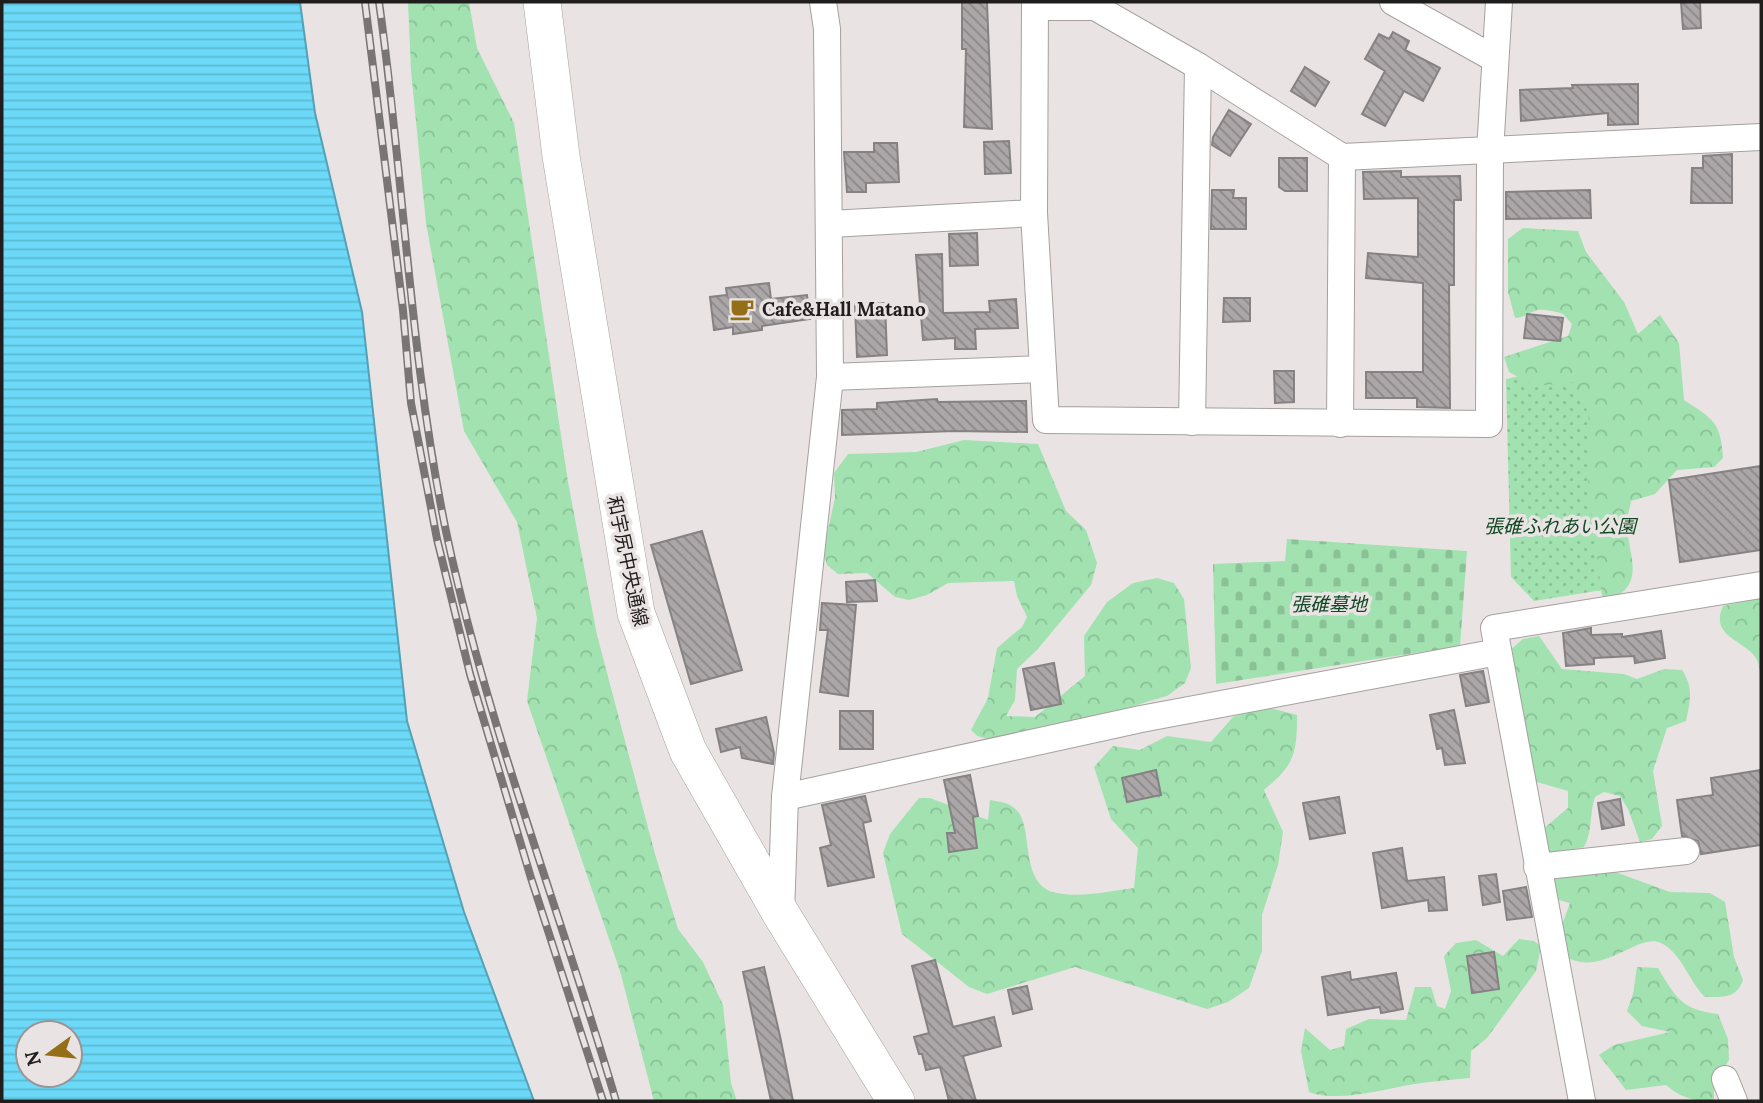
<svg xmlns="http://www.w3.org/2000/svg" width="1763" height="1103" font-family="Lora,'Noto Sans JP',serif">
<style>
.grass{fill:url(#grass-dots)}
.forest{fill:url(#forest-crowns)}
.cemetery{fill:url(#cemetery-stones)}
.water{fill:url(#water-rules);stroke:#54a1b6;stroke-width:2;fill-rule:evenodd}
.building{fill:url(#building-back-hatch);stroke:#868283;stroke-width:2}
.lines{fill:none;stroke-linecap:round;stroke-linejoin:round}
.street-casing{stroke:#a5a09e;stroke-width:28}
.secondary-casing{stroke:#a5a09e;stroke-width:38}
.street{stroke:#fff;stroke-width:26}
.secondary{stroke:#fff;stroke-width:37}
.rail-casing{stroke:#787574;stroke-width:8}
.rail{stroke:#e9e4e3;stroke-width:5;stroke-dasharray:16;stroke-linecap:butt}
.labels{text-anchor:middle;stroke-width:7;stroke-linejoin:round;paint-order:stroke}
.poi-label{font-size:19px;font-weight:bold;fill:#201e1d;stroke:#e9e4e3;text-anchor:start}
.park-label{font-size:19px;font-style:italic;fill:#104824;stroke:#e9e4e3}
.street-label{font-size:19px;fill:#201e1d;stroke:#e9e4e3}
</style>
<defs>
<pattern id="grass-dots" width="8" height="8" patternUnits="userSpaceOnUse" patternTransform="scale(1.75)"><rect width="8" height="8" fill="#a1e2b0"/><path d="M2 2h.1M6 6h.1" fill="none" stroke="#8ac197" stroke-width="1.8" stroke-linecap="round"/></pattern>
<pattern id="forest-crowns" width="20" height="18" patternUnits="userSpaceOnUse" patternTransform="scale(1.75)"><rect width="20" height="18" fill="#a1e2b0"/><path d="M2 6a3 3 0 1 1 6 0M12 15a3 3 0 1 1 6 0" fill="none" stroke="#8ac197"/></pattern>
<pattern id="cemetery-stones" width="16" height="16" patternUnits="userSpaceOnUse" patternTransform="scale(1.75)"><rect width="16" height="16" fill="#a1e2b0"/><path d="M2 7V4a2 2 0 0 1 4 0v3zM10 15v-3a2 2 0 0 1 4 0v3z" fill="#8ac197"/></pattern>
<pattern id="water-rules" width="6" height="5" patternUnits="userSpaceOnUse" patternTransform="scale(1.75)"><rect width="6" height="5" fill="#6bd9f7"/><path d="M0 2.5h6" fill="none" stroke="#5cbad3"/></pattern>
<pattern id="building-back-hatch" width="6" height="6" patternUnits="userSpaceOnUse" patternTransform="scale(1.75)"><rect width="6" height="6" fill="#aba6a8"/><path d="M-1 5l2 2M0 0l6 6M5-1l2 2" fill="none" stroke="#8b8788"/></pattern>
</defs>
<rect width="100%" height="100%" fill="#e9e4e3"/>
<path class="grass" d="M 1596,359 L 1615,588 L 1534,601 L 1511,577 L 1506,379 Z"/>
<g class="forest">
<path d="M 408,2 L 469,2 L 477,48 L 514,123 L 568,482 L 597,635 L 655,854 L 678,929 L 703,962 L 723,1005 L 731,1083 L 737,1101 L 654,1101 L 620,971 L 527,701 L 537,618 L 517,522 L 464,431 L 426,223 L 411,71 Z"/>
<path d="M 1523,228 L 1578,231 L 1586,252 L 1624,302 L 1638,334 L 1660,315 L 1679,343 L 1684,400 C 1713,419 1721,422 1723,458 L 1714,467 L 1677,470 L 1655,494 L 1631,501 C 1630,508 1627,516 1627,523 C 1627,553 1647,582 1612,599 L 1602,596 L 1588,487 L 1591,443 L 1588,414 L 1576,382 L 1535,386 L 1509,372 L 1504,357 L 1568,336 L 1572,324 L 1563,314 C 1556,312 1546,309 1538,310 C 1529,312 1524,318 1515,318 L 1508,292 L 1508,239 Z"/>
<path d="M 964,440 L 1038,444 L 1066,511 L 1086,530 L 1097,563 L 1091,585 L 1037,650 L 1017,669 L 1015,700 L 1006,716 L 1035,717 L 1085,676 L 1084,636 L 1107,602 L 1133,583 L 1157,578 L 1174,583 L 1184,599 L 1191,668 L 1185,683 L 1167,696 C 1131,706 1010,747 980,737 C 977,736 974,733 971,730 L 988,698 L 997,648 L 1022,627 L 1027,617 L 1017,596 L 1014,581 L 948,583 L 927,595 L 909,600 L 895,597 L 867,573 L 838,574 L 827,565 L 823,552 L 835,498 L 834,473 L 848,454 L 916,452 Z"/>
<path d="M 1761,598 L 1761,685 C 1760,678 1760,664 1756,658 C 1745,640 1709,637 1723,606 Z"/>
<path d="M 1539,636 L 1562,669 L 1624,674 L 1637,679 L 1664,669 L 1682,670 C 1694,688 1690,701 1686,721 L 1667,728 L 1653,771 L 1662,826 L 1652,839 L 1640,842 L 1628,809 L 1620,796 L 1604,792 L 1595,797 C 1589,814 1593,831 1584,847 L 1545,855 L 1543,829 L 1568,808 L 1568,791 L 1537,782 L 1526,774 L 1509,651 L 1523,639 Z"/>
<path d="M 1266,707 L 1297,715 C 1297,755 1294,765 1264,790 L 1283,832 L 1278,865 L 1262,915 L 1262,951 L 1249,988 L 1228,1002 L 1207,1009 L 1075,967 L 987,994 L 969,987 L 902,934 L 883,853 L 890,834 L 919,798 L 930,798 L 988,820 L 990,800 C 1002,802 1012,803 1019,813 C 1033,834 1020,886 1057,893 C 1081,898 1110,891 1134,888 L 1138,848 L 1111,819 L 1094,767 L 1113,746 L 1140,750 L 1167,736 L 1211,742 L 1233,717 Z"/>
<path d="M 1607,869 L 1670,892 L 1710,893 L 1725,902 L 1734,957 L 1743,980 C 1736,999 1723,997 1705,997 C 1689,982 1682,953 1661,943 C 1639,932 1604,976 1568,958 L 1559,933 L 1570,903 L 1555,899 L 1553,874 Z"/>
<path d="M 1519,939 L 1534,941 L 1541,946 L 1536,971 L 1487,1038 L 1471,1051 L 1470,1078 C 1452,1080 1433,1081 1415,1084 C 1383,1089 1338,1103 1309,1092 L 1301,1051 L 1305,1028 L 1330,1050 L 1344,1046 L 1346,1029 L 1369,1019 L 1406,1020 L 1415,987 L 1431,987 L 1437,1006 L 1445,1009 L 1451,991 L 1444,956 L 1456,943 L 1476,940 L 1503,956 Z"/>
<path d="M 1637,967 L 1658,968 C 1676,998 1682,1010 1718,1014 L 1728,1039 L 1729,1060 L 1714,1083 L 1714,1101 C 1694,1101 1681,1098 1666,1085 L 1626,1090 L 1599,1055 L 1614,1045 L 1670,1032 L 1642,1026 L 1627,1011 L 1633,994 Z"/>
</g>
<path class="cemetery" d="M 1287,539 L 1467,551 L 1460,646 L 1216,684 L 1213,564 L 1285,561 Z"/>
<path class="water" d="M 2,2 L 300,2 L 315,113 L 362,312 L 407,721 L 464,912 L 534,1101 L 2,1101 ZM 28,1033 L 70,1033 L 70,1075 L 28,1075 Z"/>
<g class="building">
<path d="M 962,2 L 987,2 L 992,129 L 964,127 L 966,49 L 962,49 Z"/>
<path d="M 1681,2 L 1700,2 L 1701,28 L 1683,29 Z"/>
<path d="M 1393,32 L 1409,41 L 1405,50 L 1440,68 L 1423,101 L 1404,91 L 1385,126 L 1362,114 L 1385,71 L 1365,59 L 1379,34 L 1389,39 Z"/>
<path d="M 1305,67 L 1329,82 L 1315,106 L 1291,91 Z"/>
<path d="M 1638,84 L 1638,124 L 1608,125 L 1608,113 L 1521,121 L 1520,90 L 1573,88 L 1572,85 Z"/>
<path d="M 1229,110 L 1251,124 L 1230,156 L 1212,145 L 1213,137 Z"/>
<path d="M 1009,141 L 1011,173 L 985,174 L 984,142 Z"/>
<path d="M 874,143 L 897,143 L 899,182 L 866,183 L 866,192 L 847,192 L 844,152 L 874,152 Z"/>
<path d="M 1732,154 L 1732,203 L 1691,203 L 1692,168 L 1703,168 L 1703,156 Z"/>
<path d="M 1279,158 L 1307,158 L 1307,191 L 1285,191 L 1279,187 Z"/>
<path d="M 1401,171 L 1401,177 L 1460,176 L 1461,200 L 1454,200 L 1454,285 L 1449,285 L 1450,408 L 1417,407 L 1417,398 L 1366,398 L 1366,372 L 1423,372 L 1423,283 L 1366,278 L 1368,253 L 1418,257 L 1418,198 L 1364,199 L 1363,172 Z"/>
<path d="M 1212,190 L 1234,190 L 1233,198 L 1246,198 L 1246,229 L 1211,229 Z"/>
<path d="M 1590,190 L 1591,218 L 1506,219 L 1506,192 Z"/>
<path d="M 977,233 L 978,265 L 950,266 L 949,234 Z"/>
<path d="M 942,254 L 943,313 L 990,312 L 989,301 L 1016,299 L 1018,328 L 975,329 L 976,349 L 955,349 L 955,338 L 923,340 L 916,255 Z"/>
<path d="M 769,283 L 771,299 L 807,295 L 810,319 L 762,326 L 762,330 L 733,334 L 733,327 L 714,330 L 710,297 L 727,295 L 726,288 Z"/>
<path d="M 1224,298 L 1250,298 L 1250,321 L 1223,322 Z"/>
<path d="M 885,303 L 887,355 L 857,357 L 855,304 Z"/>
<path d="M 1527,314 L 1563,318 L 1560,341 L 1524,338 Z"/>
<path d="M 1274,371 L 1294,371 L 1294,402 L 1275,403 Z"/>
<path d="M 937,399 L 938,402 L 1026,401 L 1027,432 L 954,431 L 842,435 L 842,410 L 877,409 L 877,403 Z"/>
<path d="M 1761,466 L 1761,550 L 1680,562 L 1669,480 Z"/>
<path d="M 702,531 L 742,670 L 691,684 L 651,545 Z"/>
<path d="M 875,580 L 877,601 L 847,602 L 846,582 Z"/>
<path d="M 822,603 L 856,605 L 848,696 L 820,692 L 828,630 L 820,630 Z"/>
<path d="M 1591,628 L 1591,635 L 1622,634 L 1622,637 L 1661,631 L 1665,658 L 1635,663 L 1634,656 L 1594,658 L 1594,664 L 1566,666 L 1563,633 Z"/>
<path d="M 1054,663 L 1061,704 L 1031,710 L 1023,669 Z"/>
<path d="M 1483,671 L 1489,702 L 1466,706 L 1460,675 Z"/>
<path d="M 1454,710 L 1465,763 L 1445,765 L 1442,748 L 1437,749 L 1430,715 Z"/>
<rect x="840" y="711" width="33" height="38"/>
<path d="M 766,717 L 774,753 L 773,764 L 742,758 L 740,747 L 721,752 L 716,729 Z"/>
<path d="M 1156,770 L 1161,795 L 1127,802 L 1122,778 Z"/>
<path d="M 1761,770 L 1761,845 L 1701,854 L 1698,841 L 1682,836 L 1677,800 L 1713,795 L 1711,778 Z"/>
<path d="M 970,775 L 978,816 L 973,817 L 977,848 L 949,852 L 947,833 L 955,833 L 944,780 Z"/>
<path d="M 865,796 L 871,821 L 863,823 L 874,877 L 828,886 L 820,848 L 831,845 L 822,805 Z"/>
<path d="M 1339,797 L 1345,833 L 1310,839 L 1303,803 Z"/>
<path d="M 1620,799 L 1624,825 L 1602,829 L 1598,803 Z"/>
<path d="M 1402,848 L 1407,881 L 1444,877 L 1447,910 L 1429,911 L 1428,900 L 1382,908 L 1373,853 Z"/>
<path d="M 1496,874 L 1500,902 L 1483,905 L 1479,876 Z"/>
<path d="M 1526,887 L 1532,917 L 1507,920 L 1503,891 Z"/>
<path d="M 1494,952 L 1499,989 L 1472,993 L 1467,956 Z"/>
<path d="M 935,960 L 953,1027 L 994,1017 L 1001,1046 L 963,1056 L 976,1101 L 949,1101 L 940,1067 L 926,1070 L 922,1054 L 919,1054 L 914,1037 L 929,1033 L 912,966 Z"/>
<path d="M 764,967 L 780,1036 L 793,1101 L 771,1101 L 743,972 Z"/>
<path d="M 1350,972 L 1351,980 L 1396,973 L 1403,1009 L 1381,1013 L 1380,1007 L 1328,1015 L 1322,977 Z"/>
<path d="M 1027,986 L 1032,1009 L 1013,1014 L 1008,990 Z"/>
</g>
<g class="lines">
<g class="street-casing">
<g id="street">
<path d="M 1035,2 L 1034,213 L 1046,420 L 1489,424 L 1490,152 L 1499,2"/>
<path d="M 1393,2 L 1495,59"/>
<path d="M 1035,7 L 1095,7 L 1198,66 L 1342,157 L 1761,137"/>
<path d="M 830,224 L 1034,213"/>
<path d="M 830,377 L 1043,369"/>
<path d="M 1192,422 L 1198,66"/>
<path d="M 1340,424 L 1342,157"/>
<path d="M 785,797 L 1141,719 L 1498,652"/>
<path d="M 1537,867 L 1686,851"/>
<path d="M 781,914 L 785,797 L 830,377 L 827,29 L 823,2"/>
<path d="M 1725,1079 L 1734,1101"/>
<path d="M 1582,1101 L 1494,628 L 1761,585"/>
</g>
</g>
<g class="secondary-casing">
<path id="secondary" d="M 542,2 L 561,156 L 636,613 L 688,751 L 781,914 L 896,1101"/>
</g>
<use href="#street" class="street"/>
<use href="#secondary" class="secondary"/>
<g class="rail-casing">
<g id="rail">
<path d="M 365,2 L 403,310 L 411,403 L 437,539 L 470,674 L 531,878 L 603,1101"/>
<path d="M 379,2 C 404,179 410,361 447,536 C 488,728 561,913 616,1101"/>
</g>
</g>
<use href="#rail" class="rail"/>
</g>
<defs>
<g id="cafe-bare" transform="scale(1.89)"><path d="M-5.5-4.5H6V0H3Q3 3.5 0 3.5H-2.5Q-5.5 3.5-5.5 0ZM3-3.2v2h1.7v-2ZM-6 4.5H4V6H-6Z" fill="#956e18" stroke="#e9e4e3" stroke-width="2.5" paint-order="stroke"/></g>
</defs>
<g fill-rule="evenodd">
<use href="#cafe-bare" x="742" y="309"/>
</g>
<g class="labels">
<g class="poi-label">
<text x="762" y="316">Cafe&amp;Hall Matano</text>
</g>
<g class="park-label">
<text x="1560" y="533">張碓ふれあい公園</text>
<text x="1329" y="611">張碓墓地</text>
</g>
<g class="street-label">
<text transform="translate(628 561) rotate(78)" y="7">和宇尻中央通線</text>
</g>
</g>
<rect width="1763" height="1103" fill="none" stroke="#201e1d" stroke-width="7"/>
<g transform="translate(49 1054) rotate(255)"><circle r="33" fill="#e9e4e3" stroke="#999594" stroke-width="2"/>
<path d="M0-5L12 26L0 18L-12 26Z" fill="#956e18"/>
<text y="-10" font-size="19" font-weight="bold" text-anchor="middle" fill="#201e1d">N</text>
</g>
</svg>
